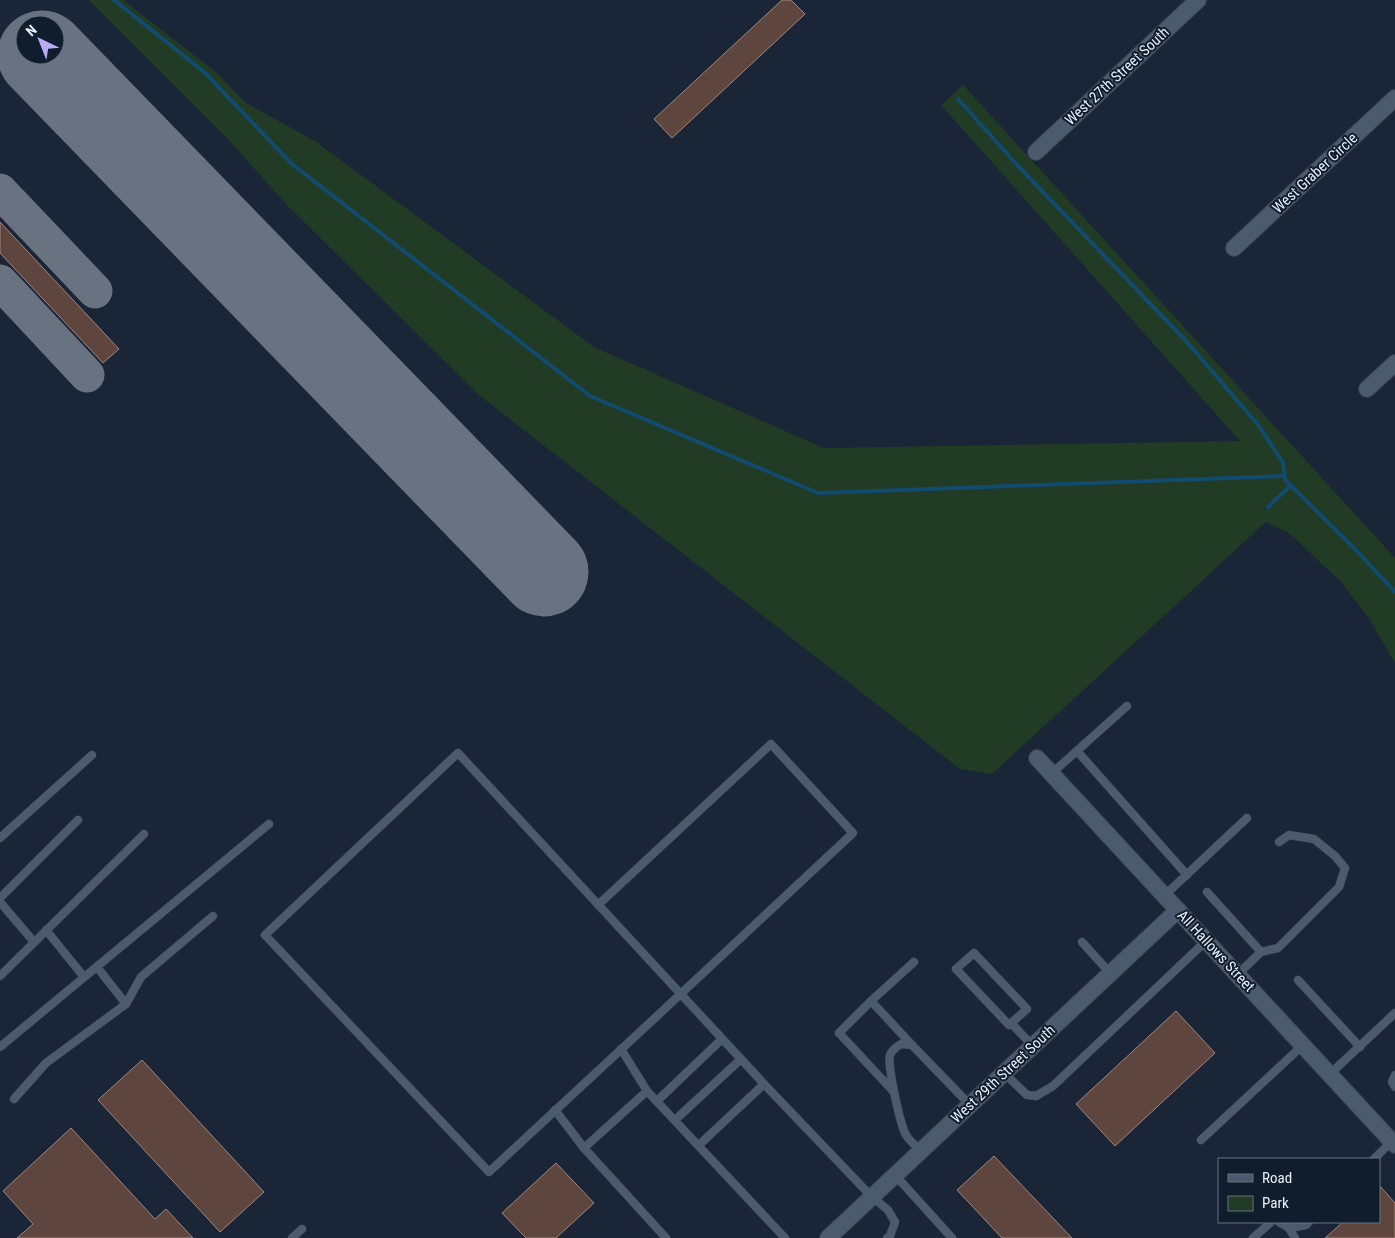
<svg xmlns="http://www.w3.org/2000/svg" width="1395" height="1238" font-family="'Roboto Condensed',sans-serif">
<style>
.green{fill:#213b24}
.lines{fill:none;stroke-linecap:round;stroke-linejoin:round}
.stream{stroke:#114b6f;stroke-width:4}
.taxiway{stroke:#687281;stroke-width:35}
.runway{stroke:#687281;stroke-width:89}
.building{fill:#5e463e;stroke:#a1867d}
.service-casing{stroke:#36414f;stroke-width:9}
.minor-casing{stroke:#36414f;stroke-width:18}
.service{stroke:#4c5a6d;stroke-width:8}
.minor{stroke:#4c5a6d;stroke-width:16}
.labels{text-anchor:middle;stroke-width:4;stroke-linejoin:round;paint-order:stroke}
.street-label{font-size:15px;fill:#e8f1fc;stroke:#101d2d}
</style>
<rect width="100%" height="100%" fill="#1a2637"/>
<path class="green" d="M 89,0 L 123,0 L 217,73 L 246,103 L 315,141 L 594,347 L 824,448 L 1240,441 L 941,105 L 963,85 L 1395,558 L 1395,663 L 1368,617 L 1341,582 L 1289,533 L 1266,522 L 992,774 L 960,769 L 480,396 L 286,204 L 226,137 Z"/>
<g class="lines">
<g class="stream">
<path d="M 114,0 L 204,72 L 292,164 L 590,396 L 818,493 L 1285,476"/>
<path d="M 958,99 L 1018,166 L 1186,341 L 1259,426 L 1283,463 L 1285,480 L 1353,547 L 1395,592"/>
<path d="M 1268,507 L 1291,485"/>
</g>
<g class="taxiway">
<path d="M 0,191 L 95,291"/>
<path d="M 0,282 L 87,375"/>
</g>
<path class="runway" d="M 42,55 L 544,572"/>
</g>
<g class="building">
<path d="M 782,0 L 791,0 L 805,14 L 672,138 L 654,119 Z"/>
<path d="M 0,222 L 119,349 L 103,363 L 0,253 Z"/>
<path d="M 1176,1011 L 1215,1053 L 1115,1146 L 1076,1104 Z"/>
<path d="M 142,1060 L 264,1192 L 220,1232 L 98,1100 Z"/>
<path d="M 71,1128 L 155,1219 L 166,1209 L 193,1238 L 17,1238 L 33,1224 L 3,1191 Z"/>
<path d="M 994,1156 L 1072,1238 L 1002,1238 L 957,1190 Z"/>
<path d="M 556,1163 L 594,1203 L 556,1238 L 526,1238 L 502,1213 Z"/>
<path d="M 1379,1185 L 1395,1203 L 1395,1238 L 1325,1238 L 1343,1222 L 1379,1222 Z"/>
</g>
<g class="lines">
<g class="service-casing">
<g id="service">
<path d="M 1077,751 L 1187,875"/>
<path d="M 1051,774 L 1127,706"/>
<path d="M 0,838 L 92,755"/>
<path d="M 1207,892 L 1261,952 L 1238,974"/>
<path d="M 1165,895 L 1247,818"/>
<path d="M 0,898 L 78,820"/>
<path d="M 0,902 L 34,942"/>
<path d="M 598,905 L 771,744 L 853,833 C 787,894 722,956 656,1017 L 489,1172 L 265,935 L 458,753 C 560,863 661,974 764,1084"/>
<path d="M 46,930 L 84,977"/>
<path d="M 1082,942 L 1110,973"/>
<path d="M 1261,952 L 1278,948 L 1339,887 L 1345,868 L 1335,856 L 1314,839 L 1289,835 L 1279,842"/>
<path d="M 974,953 L 1027,1009 L 1009,1025 L 956,969 Z"/>
<path d="M 97,967 L 126,1004"/>
<path d="M 0,976 L 144,834"/>
<path d="M 1298,980 L 1360,1047"/>
<path d="M 871,1001 L 839,1033 L 894,1092"/>
<path d="M 1011,1023 L 1033,1046"/>
<path d="M 912,1045 L 871,1001 L 914,962"/>
<path d="M 0,1047 L 269,824"/>
<path d="M 621,1049 L 647,1091"/>
<path d="M 1004,1073 L 1027,1095 L 1036,1096 L 1053,1086 L 1207,940"/>
<path d="M 1330,1074 L 1395,1013"/>
<path d="M 1395,1075 L 1392,1082 L 1395,1087"/>
<path d="M 14,1099 L 46,1063 L 126,1004 L 141,977 L 213,916"/>
<path d="M 657,1101 L 722,1039"/>
<path d="M 555,1110 L 584,1148"/>
<path d="M 675,1120 L 741,1059"/>
<path d="M 1201,1140 L 1303,1045"/>
<path d="M 699,1145 L 764,1084 L 872,1197 L 888,1210 L 895,1222 L 890,1236 L 887,1238"/>
<path d="M 921,1151 C 916,1146 908,1140 905,1133 C 900,1122 887,1066 890,1055 C 892,1050 896,1047 901,1044 L 912,1045 L 970,1105"/>
<path d="M 1374,1159 L 1392,1141"/>
<path d="M 895,1175 L 952,1238"/>
<path d="M 1279,1222 L 1289,1228 L 1306,1225 L 1309,1222"/>
<path d="M 1289,1228 L 1295,1238"/>
<path d="M 292,1238 L 302,1229"/>
<path d="M 666,1238 L 584,1148 L 647,1091 L 785,1238"/>
<path d="M 1253,1238 L 1271,1222"/>
</g>
</g>
<g class="minor-casing">
<g id="minor">
<path d="M 1036,152 L 1198,0"/>
<path d="M 1234,248 L 1395,98"/>
<path d="M 1367,389 L 1395,363"/>
<path d="M 1037,758 L 1395,1145"/>
<path d="M 828,1238 L 1178,910"/>
</g>
</g>
<use href="#service" class="service"/>
<use href="#minor" class="minor"/>
</g>
<g class="labels">
<g class="street-label">
<text transform="translate(1117 76) rotate(-43)" y="5">West 27th Street South</text>
<text transform="translate(1315 173) rotate(-43)" y="5">West Graber Circle</text>
<text transform="translate(1216 951) rotate(47)" y="5">All Hallows Street</text>
<text transform="translate(1003 1074) rotate(-43)" y="5">West 29th Street South</text>
</g>
</g>
<rect x="1218" y="1158" width="162" height="65" fill="#101d2d" stroke="#667280"/>
<rect x="1228" y="1174" width="25" height="8" fill="#4c5a6d" stroke="#667280"/>
<text x="1262" y="1183" font-size="15" fill="#e8f1fc">Road</text>
<rect x="1228" y="1196" width="25" height="15" fill="#213b24" stroke="#667280"/>
<text x="1262" y="1208" font-size="15" fill="#e8f1fc">Park</text>
<g transform="translate(40 40) rotate(317)"><circle r="24" fill="#101d2d" stroke="#667280"/>
<path d="M0-4L9 19L0 12L-9 19Z" fill="#bbaaf6"/>
<text y="-8" font-size="14" font-weight="bold" text-anchor="middle" fill="#e8f1fc">N</text>
</g>
</svg>
